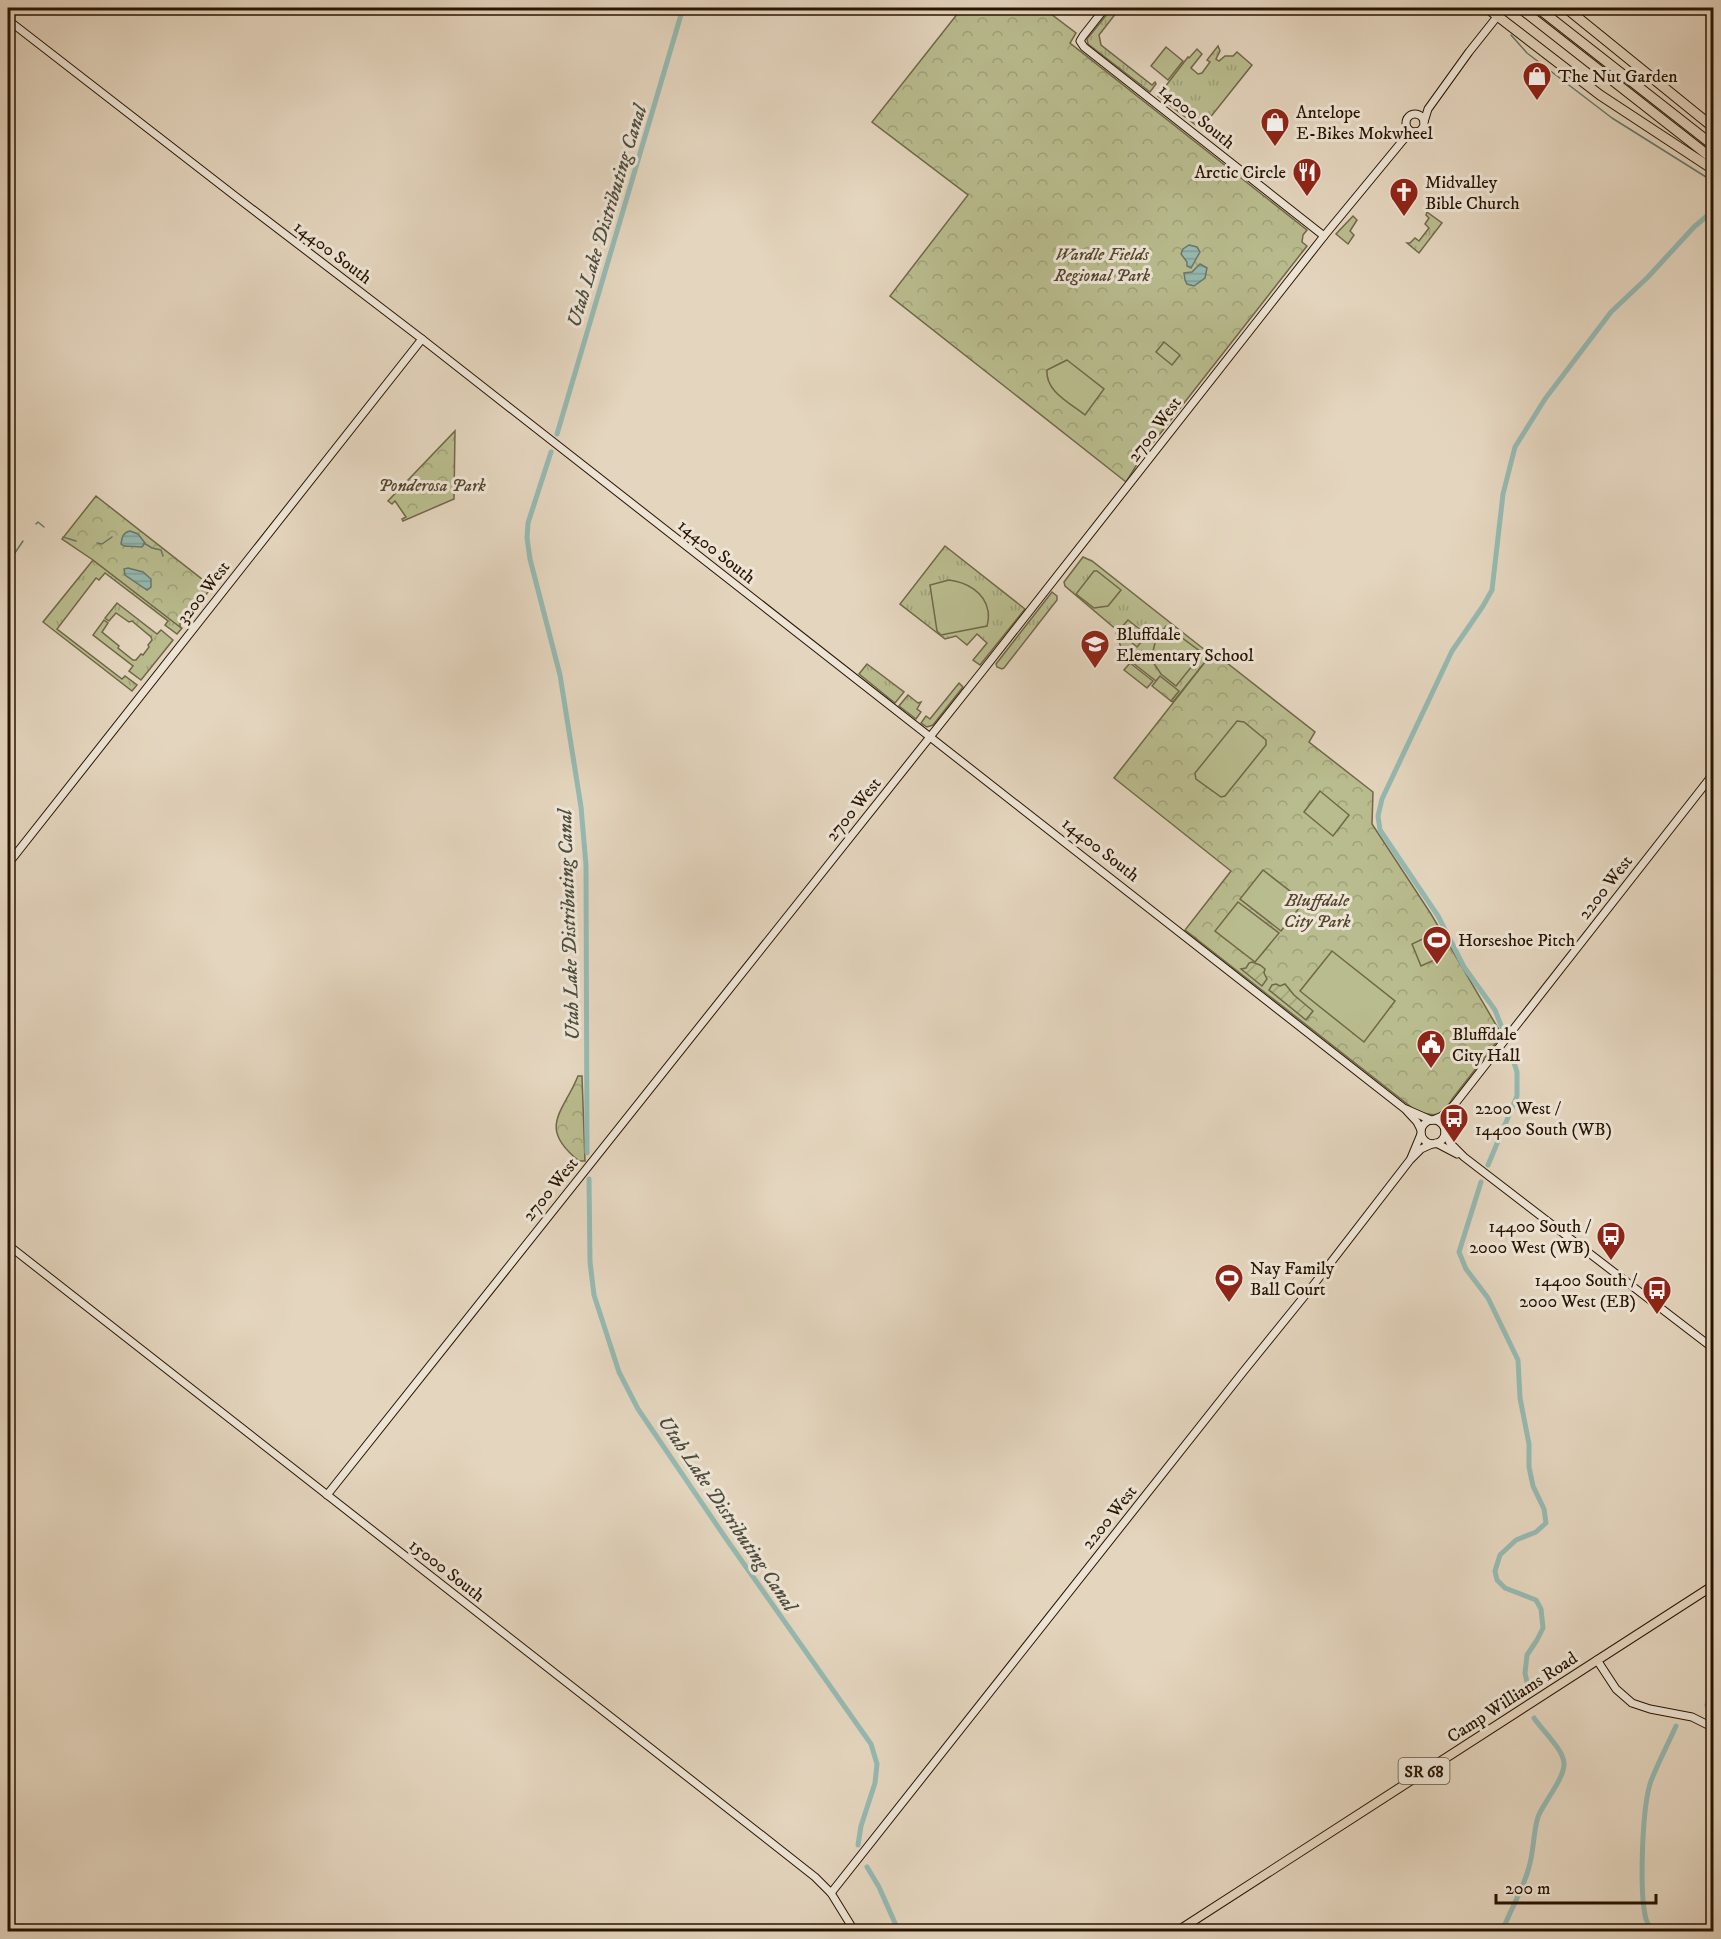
<svg xmlns="http://www.w3.org/2000/svg" width="1721" height="1939" font-family="'IM FELL DW Pica',serif">
<style>
.grass{fill:url(#grass-tufts);stroke:#706848;stroke-width:1.5}
.park{fill:url(#park-crowns);stroke:#706848;stroke-width:1.5}
.garden{fill:url(#garden-furrows);stroke:#706848;stroke-width:1.5}
.pitch{fill:#b9bc8e;stroke:#706848;stroke-width:1.5}
.water{fill:url(#water-rules);stroke:#69776b;stroke-width:1.5}
.lines{fill:none;stroke-linecap:round;stroke-linejoin:round}
.stream{stroke:#69776b;stroke-width:1.5}
.canal{stroke:#95b9b1;stroke-width:5}
.secondary-casing{stroke:#281402;stroke-width:9}
.primary-casing{stroke:#281402;stroke-width:10}
.highway-casing{stroke:#281402;stroke-width:11}
.secondary{stroke:#ede4d5;stroke-width:7}
.primary{stroke:#e4d5be;stroke-width:8}
.highway{stroke:#e4d5be;stroke-width:9}
.labels{text-anchor:middle;stroke-width:6;stroke-linejoin:round;paint-order:stroke}
.shield{fill:#ede4d5;stroke:#635241;stroke-width:1.5}
.shield-label{font-size:16px;font-weight:bold;fill:#281402}
.poi-label{font-size:18px;fill:#281402;stroke:#ede4d5;text-anchor:start}
.street-label{font-size:18px;fill:#281402;stroke:#ede4d5}
.park-label{font-size:18px;font-style:italic;fill:#54462c;stroke:#ede4d5}
.water-label{font-size:20px;font-style:italic;fill:#4e4e3f;stroke:#ede4d5}
</style>
<defs>
<pattern id="grass-tufts" width="24" height="20" patternUnits="userSpaceOnUse" patternTransform="scale(1.5)"><rect width="24" height="20" fill="#b9bc8e"/><path d="M3 7l-1-3M5 7V3M7 7l1-3M15 17l-1-3M17 17v-4M19 17l1-3" fill="none" stroke="#9fa179"/></pattern>
<pattern id="park-crowns" width="20" height="18" patternUnits="userSpaceOnUse" patternTransform="scale(1.5)"><rect width="20" height="18" fill="#b9bc8e"/><path d="M2 6a3 3 0 1 1 6 0M12 15a3 3 0 1 1 6 0" fill="none" stroke="#9fa179"/></pattern>
<pattern id="garden-furrows" width="10" height="10" patternUnits="userSpaceOnUse" patternTransform="scale(1.5)"><rect width="10" height="10" fill="#b9bc8e"/><path d="M-1 1l2-2M0 10L10 0M9 11l2-2" fill="none" stroke="#9fa179"/></pattern>
<pattern id="water-rules" width="6" height="5" patternUnits="userSpaceOnUse" patternTransform="scale(1.5)"><rect width="6" height="5" fill="#95b9b1"/><path d="M0 2.5h6" fill="none" stroke="#809e97"/></pattern>
</defs>
<rect width="100%" height="100%" fill="#e4d5be"/>
<filter id="stains"><feTurbulence type="fractalNoise" baseFrequency=".00333" numOctaves="4"/><feColorMatrix values="0 0 0 0 .2 0 0 0 0 .09 0 0 0 0 .02 0 0 0 .5 -.17"/></filter>
<radialGradient id="worn" r=".72"><stop offset=".6" stop-color="#630" stop-opacity="0"/><stop offset="1" stop-color="#630" stop-opacity=".3"/></radialGradient>
<g class="grass">
<path d="M 1112,8 L 1120,8 L 1099,35 L 1101,45 L 1152,85 L 1155,82 L 1156,84 L 1150,92 L 1088,44 L 1087,39 Z"/>
<path d="M 1218,46 L 1220,51 L 1216,59 L 1219,61 L 1225,56 L 1233,56 L 1237,52 L 1252,65 L 1201,129 L 1158,96 L 1188,57 L 1189,58 L 1197,49 L 1202,54 L 1191,68 L 1198,74 L 1202,73 L 1210,62 L 1207,60 Z"/>
<path d="M 1427,212 L 1442,223 L 1419,253 L 1407,243 L 1410,243 L 1415,238 L 1419,241 L 1429,228 L 1425,224 L 1429,218 L 1426,215 Z"/>
<path d="M 1353,216 L 1357,220 L 1350,231 L 1354,235 L 1348,244 L 1336,234 Z"/>
<path d="M 945,546 L 1025,609 L 980,665 L 973,660 L 987,643 L 977,634 L 967,645 L 956,636 L 945,639 L 900,604 Z"/>
<path d="M 1083,557 L 1092,561 L 1205,650 L 1205,662 L 1173,702 L 1171,701 L 1178,691 L 1160,677 L 1156,681 L 1124,656 L 1116,633 L 1118,631 L 1065,586 L 1064,582 Z"/>
<path d="M 93,560 L 182,628 L 177,634 L 165,625 L 168,621 L 105,573 L 99,580 L 96,578 L 57,629 L 122,679 L 125,676 L 137,685 L 132,691 L 43,622 Z"/>
<path d="M 1052,592 L 1057,596 L 1057,600 L 1004,668 L 1002,669 L 997,667 L 996,664 Z"/>
<path d="M 117,603 L 157,634 L 161,630 L 173,640 L 141,680 L 129,671 L 133,666 L 93,635 L 104,620 L 108,623 L 102,632 L 119,646 L 118,648 L 133,660 L 136,660 L 141,654 L 143,655 L 149,647 L 148,645 L 152,640 L 151,637 L 132,621 L 129,622 L 116,613 L 109,621 L 105,618 Z"/>
<path d="M 867,664 L 904,692 L 895,703 L 859,674 Z"/>
<path d="M 959,683 L 963,687 L 933,725 L 927,727 L 921,723 L 926,716 L 930,719 Z"/>
<path d="M 908,695 L 918,703 L 921,702 L 917,709 L 921,712 L 916,719 L 899,706 Z"/>
</g>
<g class="park">
<path d="M 962,8 L 1043,8 L 1076,33 L 1070,43 L 1307,230 L 1303,235 L 1302,242 L 1307,246 L 1141,458 L 1126,482 L 890,296 L 968,195 L 872,122 Z"/>
<path d="M 455,431 L 454,499 L 403,521 L 402,519 L 406,517 L 395,501 L 392,504 L 388,501 Z"/>
<path d="M 96,496 L 212,587 L 201,601 L 196,601 L 180,620 L 180,627 L 93,560 L 62,539 Z"/>
<path d="M 1128,620 L 1147,635 L 1137,647 L 1118,631 Z"/>
<path d="M 1213,652 L 1315,732 L 1309,742 L 1373,792 L 1372,824 L 1431,914 L 1502,1035 L 1453,1098 C 1442,1117 1435,1118 1415,1110 L 1185,930 L 1231,871 L 1114,778 Z"/>
<path d="M 1160,676 L 1179,691 L 1171,701 L 1152,686 Z"/>
<path d="M 578,1076 L 582,1076 L 585,1161 L 579,1161 C 537,1127 563,1113 578,1076 Z"/>
</g>
<g class="garden">
<path d="M 1252,962 L 1260,965 L 1265,969 L 1264,973 L 1267,979 L 1262,986 L 1241,969 L 1246,968 L 1249,963 Z"/>
<path d="M 1276,984 L 1280,986 L 1285,984 L 1294,995 L 1313,1011 L 1306,1020 L 1269,990 L 1272,985 Z"/>
</g>
<g class="pitch">
<path d="M 1166,47 L 1183,61 L 1168,80 L 1151,66 Z"/>
<path d="M 1164,342 L 1180,355 L 1172,365 L 1156,352 Z"/>
<path d="M 1067,360 L 1104,389 L 1085,415 C 1070,403 1045,391 1047,370 Z"/>
<path d="M 1094,571 L 1097,571 L 1121,590 L 1108,606 L 1094,608 L 1076,594 Z"/>
<path d="M 949,580 C 966,582 985,592 988,611 C 989,616 988,622 987,626 L 941,635 L 937,631 L 930,585 Z"/>
<path d="M 1166,626 L 1201,652 L 1201,655 L 1176,686 L 1161,674 L 1151,659 L 1156,639 Z"/>
<path d="M 1130,663 L 1153,681 L 1147,688 L 1124,670 Z"/>
<path d="M 1237,721 L 1244,722 L 1266,740 L 1266,745 L 1225,796 L 1221,797 L 1196,779 L 1195,773 Z"/>
<path d="M 1320,791 L 1349,815 L 1333,836 L 1304,812 Z"/>
<path d="M 1263,870 L 1304,902 L 1281,931 L 1240,899 Z"/>
<path d="M 1238,902 L 1279,933 L 1255,962 L 1215,931 Z"/>
<path d="M 1431,935 L 1441,957 L 1421,966 L 1412,944 Z"/>
<path d="M 1332,951 L 1395,1001 L 1364,1042 L 1300,991 Z"/>
</g>
<g class="water">
<path d="M 1189,245 L 1197,247 L 1200,252 L 1191,268 L 1187,266 L 1187,262 L 1181,254 L 1183,249 Z"/>
<path d="M 1200,264 L 1207,268 L 1205,278 L 1194,286 L 1187,284 L 1185,280 L 1184,273 L 1192,272 Z"/>
<path d="M 130,531 L 138,534 L 145,543 L 142,547 L 124,546 L 121,544 C 122,538 122,533 130,531 Z"/>
<path d="M 128,568 L 143,572 L 151,579 L 151,587 L 147,590 L 125,575 L 124,569 Z"/>
</g>
<g class="lines">
<g class="stream">
<path d="M 1511,35 L 1527,53 L 1612,118 L 1714,182"/>
<path d="M 36,524 L 38,522 L 44,527"/>
<path d="M 63,537 L 76,541"/>
<path d="M 97,543 L 102,544 L 112,537"/>
<path d="M 144,543 L 152,548 L 161,550 L 163,556"/>
<path d="M 8,563 L 23,541"/>
</g>
<g class="canal">
<path d="M 557,434 L 683,8"/>
<path d="M 551,452 L 528,523 L 527,538 L 530,559 L 560,675 L 581,807 L 586,865 L 587,1153"/>
<path d="M 1502,1028 L 1495,1010 L 1464,967 L 1438,916 L 1380,830 L 1378,816 L 1382,799 L 1452,651 L 1483,606 L 1492,590 L 1503,494 L 1515,447 L 1545,399 L 1611,312 L 1648,277 L 1694,227 L 1714,210"/>
<path d="M 1488,1165 L 1517,1096 L 1517,1072 L 1510,1050"/>
<path d="M 589,1179 L 590,1262 L 594,1295 L 619,1372 L 638,1409 L 727,1540 L 871,1744 L 877,1764 L 875,1783 L 861,1826 L 858,1845"/>
<path d="M 1481,1182 L 1459,1252 L 1466,1269 L 1488,1298 L 1518,1360 L 1520,1398 L 1529,1444 L 1529,1467 L 1533,1486 L 1544,1509 L 1546,1523 L 1536,1532 L 1516,1540 L 1500,1555 L 1495,1571 L 1497,1580 L 1505,1588 L 1536,1600 L 1541,1609 L 1543,1628 L 1537,1640 L 1527,1655 L 1525,1673 L 1528,1687"/>
<path d="M 1707,1705 L 1710,1695 L 1714,1692"/>
<path d="M 867,1867 L 879,1887 L 899,1932"/>
<path d="M 1502,1932 C 1510,1910 1523,1890 1529,1867 C 1534,1851 1533,1833 1538,1817 C 1543,1803 1565,1778 1564,1763 C 1563,1749 1542,1730 1534,1718"/>
<path d="M 1652,1932 C 1650,1927 1647,1923 1646,1919 C 1639,1893 1642,1806 1651,1781 C 1658,1763 1668,1744 1676,1726"/>
</g>
<g class="secondary-casing">
<g id="secondary">
<path d="M 1105,8 L 1083,36 L 1080,41 L 1084,47 L 1324,236"/>
<path d="M 8,20 L 235,196 L 422,339 L 1405,1109 L 1417,1122 L 1421,1130"/>
<circle cx="1415" cy="123" r="9"/>
<path d="M 1424,122 L 1428,109 L 1469,52 L 1504,8"/>
<path d="M 8,864 L 422,339"/>
<path d="M 1406,1109 L 1431,1120"/>
<path d="M 1433,1120 L 1442,1116 L 1454,1105 L 1714,773"/>
<circle cx="1433" cy="1132" r="12"/>
<path d="M 1445,1129 L 1454,1105"/>
<path d="M 1445,1132 L 1450,1143 L 1464,1157 L 1714,1349"/>
<path d="M 1436,1143 L 1457,1154"/>
<path d="M 1411,1158 L 1421,1134"/>
<path d="M 8,1245 L 768,1840 L 815,1877 L 831,1893 L 855,1932"/>
<path d="M 327,1495 L 984,669 L 1324,236 L 1404,139 L 1415,132"/>
<path d="M 1597,1660 L 1616,1689 L 1632,1703 L 1650,1709 L 1692,1717 L 1714,1728"/>
<path d="M 831,1893 L 1243,1372 L 1315,1283 L 1410,1160 L 1421,1149 L 1432,1144"/>
</g>
</g>
<g class="primary-casing">
<path id="primary" d="M 1176,1932 L 1714,1585"/>
</g>
<g class="highway-casing">
<g id="highway">
<path d="M 1487,8 L 1600,95 L 1714,170"/>
<path d="M 1520,8 L 1714,160"/>
<path d="M 1538,8 L 1714,146"/>
<path d="M 1566,8 L 1714,128"/>
</g>
</g>
<use href="#secondary" class="secondary"/>
<use href="#primary" class="primary"/>
<use href="#highway" class="highway"/>
</g>
<defs>
<g id="shop-pin" transform="scale(1.5)"><path d="M0 17L-7.5 6A9.5 9.5 0 1 1 7.5 6Z" fill="#8f2418" stroke="#ede4d5"/><path d="M-5-2.5h2.3a2.7 3.5 0 0 1 5.4 0H5L5.5 6h-11ZM-1.5-2.5h3a1.5 2.3 0 0 0-3 0Z" fill="#fff"/></g>
<g id="restaurant-pin" transform="scale(1.5)"><path d="M0 17L-7.5 6A9.5 9.5 0 1 1 7.5 6Z" fill="#8f2418" stroke="#ede4d5"/><path d="M-5-6h1v4h1v-4h1v4h1v-4h1v5L-1.5 .5V6h-2V.5L-5-1ZM5-6V6H3V1.5H1.5Q1.5-4 5-6Z" fill="#fff"/></g>
<g id="church-pin" transform="scale(1.5)"><path d="M0 17L-7.5 6A9.5 9.5 0 1 1 7.5 6Z" fill="#8f2418" stroke="#ede4d5"/><path d="M-1.2-6h2.4v3.5h3.3v2.4h-3.3V6h-2.4V-.1h-3.3v-2.4h3.3Z" fill="#fff"/></g>
<g id="school-pin" transform="scale(1.5)"><path d="M0 17L-7.5 6A9.5 9.5 0 1 1 7.5 6Z" fill="#8f2418" stroke="#ede4d5"/><path d="M0-5L7-2L0 1L-7-2ZM-4 1L0 2.5L4 1V4Q0 6-4 4Z" fill="#fff"/></g>
<g id="stadium-pin" transform="scale(1.5)"><path d="M0 17L-7.5 6A9.5 9.5 0 1 1 7.5 6Z" fill="#8f2418" stroke="#ede4d5"/><path d="M0-5a6.5 5 0 1 0 0 10a6.5 5 0 1 0 0-10ZM-3.5-1.8h7v3.6h-7Z" fill="#fff"/></g>
<g id="civic-pin" transform="scale(1.5)"><path d="M0 17L-7.5 6A9.5 9.5 0 1 1 7.5 6Z" fill="#8f2418" stroke="#ede4d5"/><path d="M-.6-6.5H3V-4.5H.6V-3L4-1V1h2V6H-6V1h2V-1L-.6-3ZM-1.2 2.5V6h2.4V2.5Z" fill="#fff"/></g>
<g id="bus-pin" transform="scale(1.5)"><path d="M0 17L-7.5 6A9.5 9.5 0 1 1 7.5 6Z" fill="#8f2418" stroke="#ede4d5"/><path d="M-5-6H5V4H4V6H2V4H-2V6H-4V4H-5ZM-3.5-4V0h7V-4ZM-3.5 1.2v1.5H-2V1.2ZM2 1.2v1.5H3.5V1.2Z" fill="#fff"/></g>
</defs>
<g fill-rule="evenodd">
<use href="#shop-pin" x="1537" y="76"/>
<use href="#shop-pin" x="1275" y="122"/>
<use href="#restaurant-pin" x="1307" y="172"/>
<use href="#church-pin" x="1404" y="192"/>
<use href="#school-pin" x="1095" y="644"/>
<use href="#stadium-pin" x="1437" y="940"/>
<use href="#civic-pin" x="1431" y="1044"/>
<use href="#bus-pin" x="1454" y="1118"/>
<use href="#bus-pin" x="1611" y="1236"/>
<use href="#stadium-pin" x="1229" y="1278"/>
<use href="#bus-pin" x="1657" y="1290"/>
</g>
<g class="labels">
<rect class="shield" x="1398.5" y="1758" width="51" height="26" rx="4.5"/>
<g class="shield-label">
<text x="1424" y="1777">SR 68</text>
</g>
<g class="poi-label">
<text x="1558" y="82">The Nut Garden</text>
<text x="1296" y="118">Antelope<tspan x="1296" dy="21">E-Bikes Mokwheel</tspan></text>
<text x="1286" y="178" text-anchor="end">Arctic Circle</text>
<text x="1425" y="188">Midvalley<tspan x="1425" dy="21">Bible Church</tspan></text>
<text x="1116" y="640">Bluffdale<tspan x="1116" dy="21">Elementary School</tspan></text>
<text x="1458" y="946">Horseshoe Pitch</text>
<text x="1452" y="1040">Bluffdale<tspan x="1452" dy="21">City Hall</tspan></text>
<text x="1475" y="1114">2200 West /<tspan x="1475" dy="21">14400 South (WB)</tspan></text>
<text x="1590" y="1232" text-anchor="end">14400 South /<tspan x="1590" dy="21">2000 West (WB)</tspan></text>
<text x="1250" y="1274">Nay Family<tspan x="1250" dy="21">Ball Court</tspan></text>
<text x="1636" y="1286" text-anchor="end">14400 South /<tspan x="1636" dy="21">2000 West (EB)</tspan></text>
</g>
<g class="street-label">
<text transform="translate(1197 116) rotate(39)" y="6">14000 South</text>
<text transform="translate(333 252) rotate(37)" y="6">14400 South</text>
<text transform="translate(1154 429) rotate(-53)" y="6">2700 West</text>
<text transform="translate(717 551) rotate(38)" y="6">14400 South</text>
<text transform="translate(203 592) rotate(-52)" y="6">3200 West</text>
<text transform="translate(853 809) rotate(-51)" y="6">2700 West</text>
<text transform="translate(1101 849) rotate(38)" y="6">14400 South</text>
<text transform="translate(1605 887) rotate(-52)" y="6">2200 West</text>
<text transform="translate(550 1189) rotate(-51)" y="6">2700 West</text>
<text transform="translate(1109 1517) rotate(-51)" y="6">2200 West</text>
<text transform="translate(447 1570) rotate(38)" y="6">15000 South</text>
<text transform="translate(1512 1697) rotate(-33)" y="6">Camp Williams Road</text>
</g>
<g class="park-label">
<text x="1102" y="260">Wardle Fields<tspan x="1102" dy="21">Regional Park</tspan></text>
<text x="432" y="491">Ponderosa Park</text>
<text x="1317" y="906">Bluffdale<tspan x="1317" dy="21">City Park</tspan></text>
</g>
<g class="water-label">
<text transform="translate(606 216) rotate(-73)" y="7">Utah Lake Distributing Canal</text>
<text transform="translate(568 925) rotate(-92)" y="7">Utah Lake Distributing Canal</text>
<text transform="translate(728 1513) rotate(56)" y="7">Utah Lake Distributing Canal</text>
</g>
</g>
<rect width="1721" height="1939" fill="none" stroke="#e4d5be" stroke-width="30"/>
<rect x="9" y="9" width="1703" height="1921" fill="none" stroke="#281402" stroke-width="3"/>
<rect x="15" y="15" width="1691" height="1909" fill="none" stroke="#281402" stroke-width="1.5"/>
<path d="M1496 1894v9h160v-9" fill="none" stroke="#281402" stroke-width="3"/>
<text x="1505" y="1894" font-size="18" fill="#281402" stroke="#ede4d5" stroke-width="4.5" paint-order="stroke">200 m</text>
<rect width="100%" height="100%" filter="url(#stains)"/>
<rect width="100%" height="100%" fill="url(#worn)"/>
</svg>
